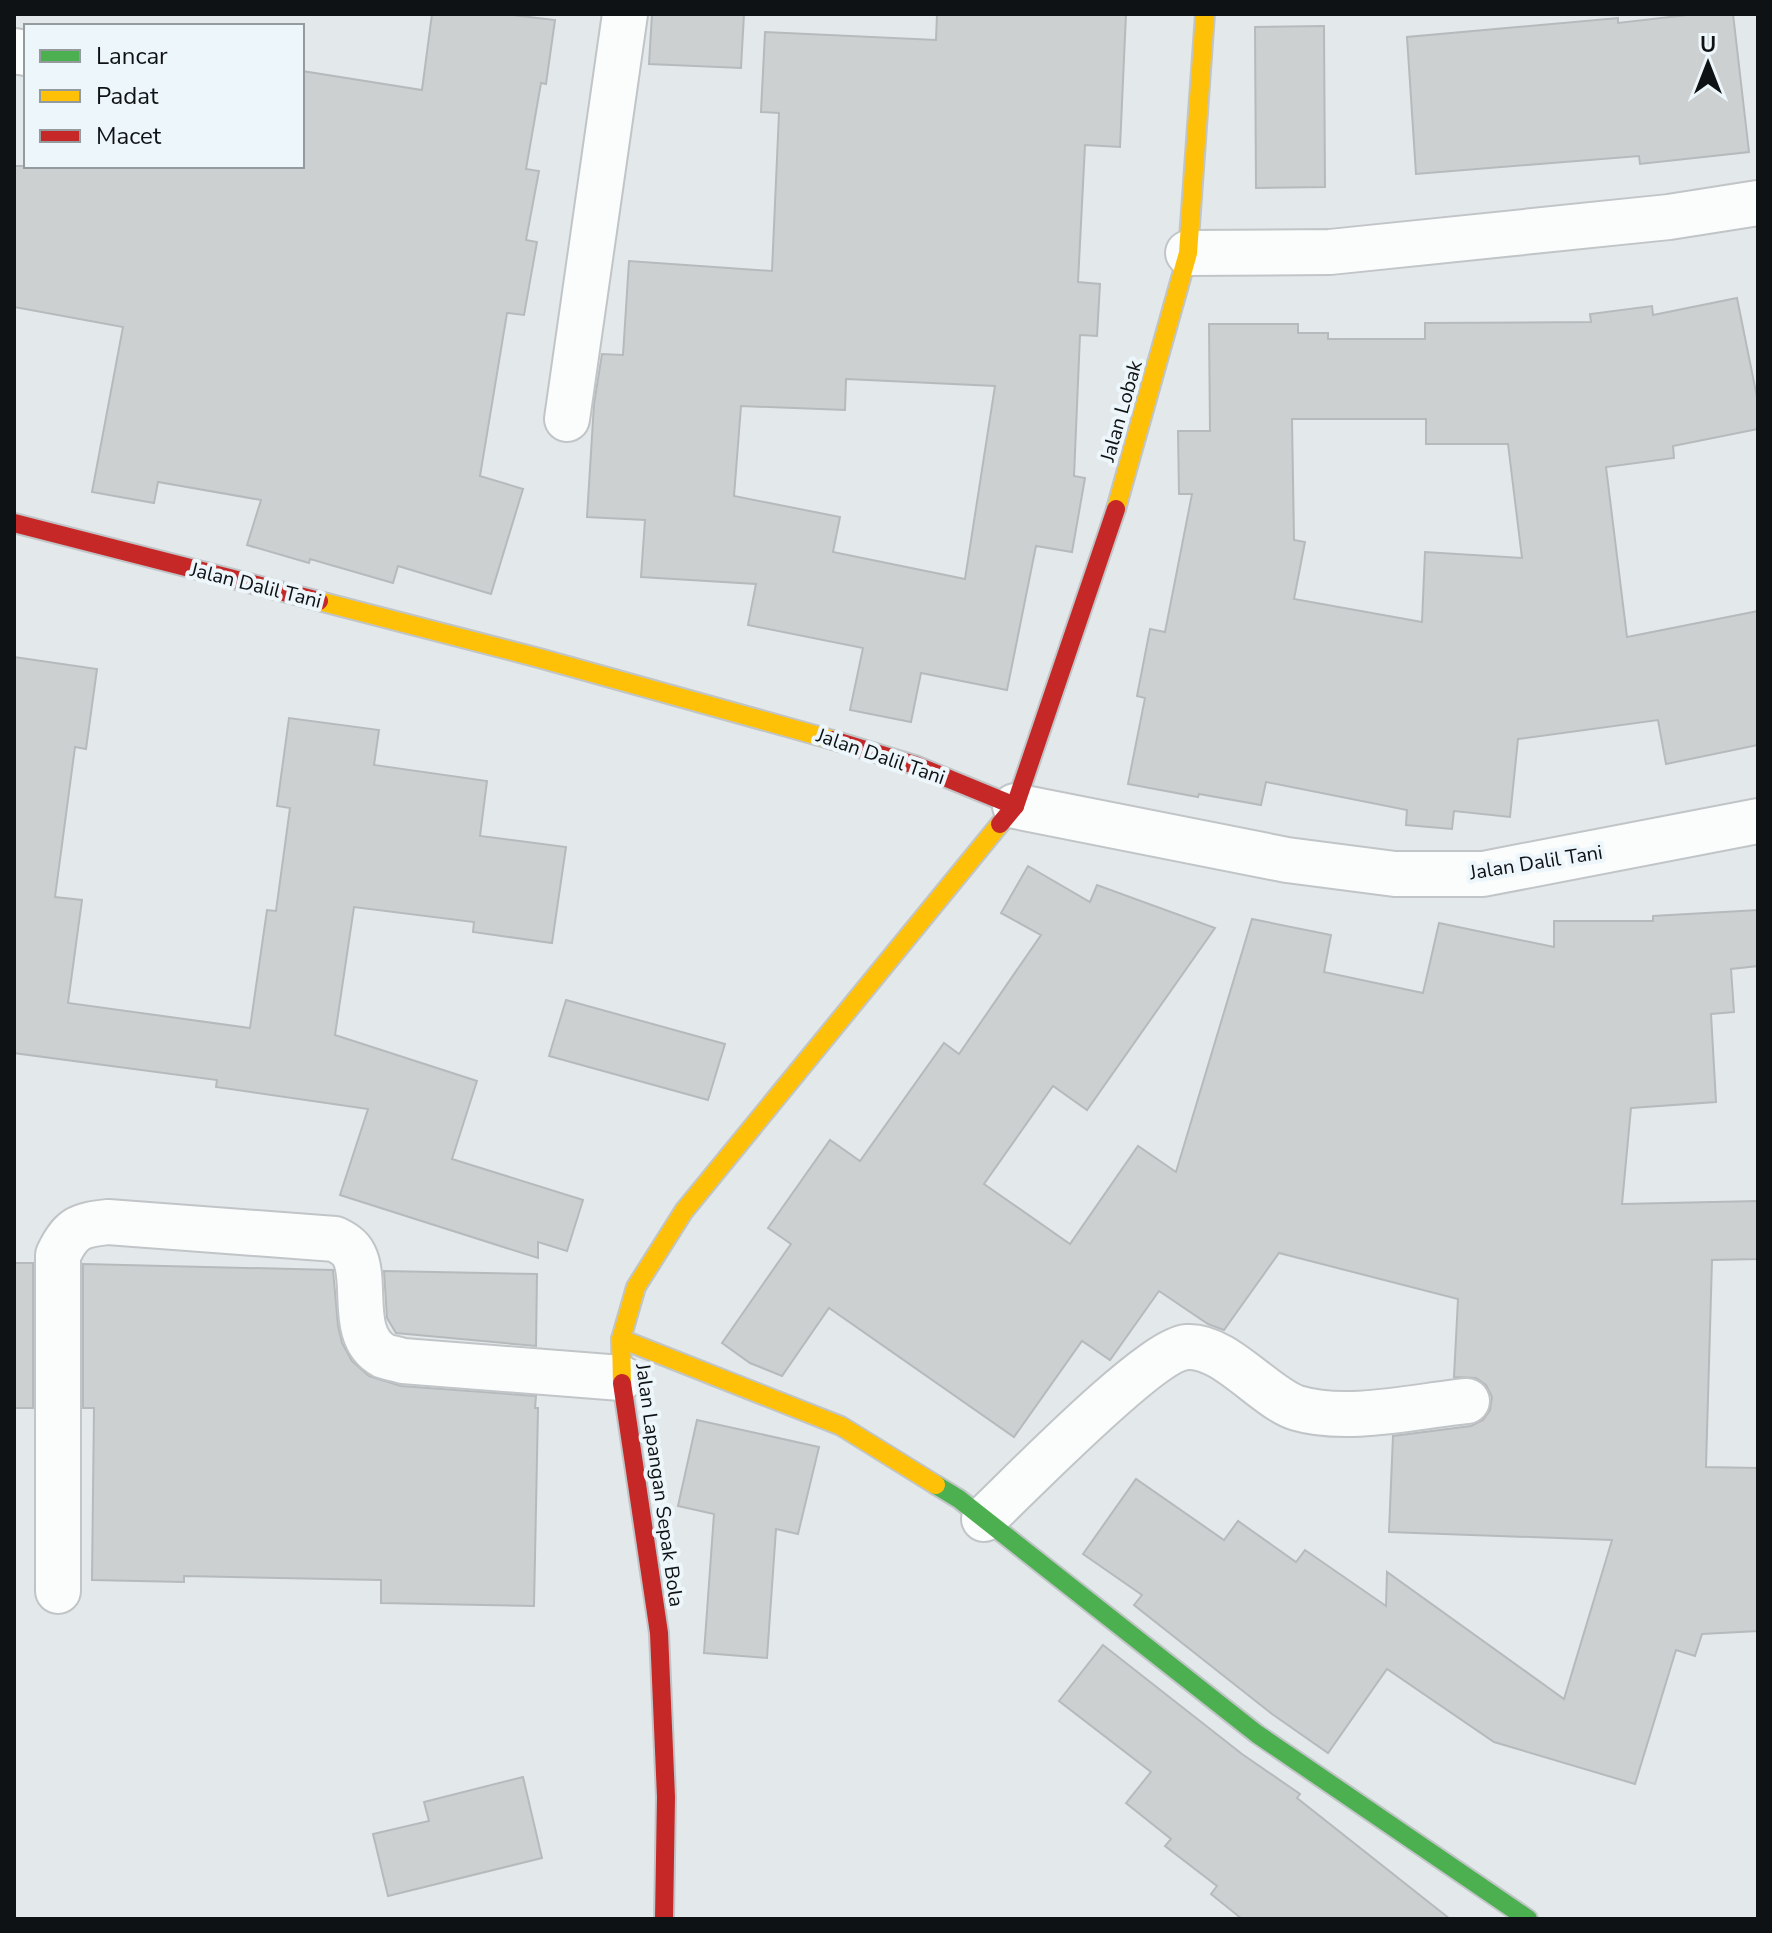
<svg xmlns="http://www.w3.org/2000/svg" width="1772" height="1933" font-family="'Nunito Sans',sans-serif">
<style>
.building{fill:#ccd0d1;stroke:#b6babc;stroke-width:2;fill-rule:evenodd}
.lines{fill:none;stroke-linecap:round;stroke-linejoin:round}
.street-casing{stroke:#c1c5c7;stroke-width:48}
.fast-casing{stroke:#c1c5c7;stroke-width:22}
.slow-casing{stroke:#c1c5c7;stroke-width:22}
.jam-casing{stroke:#c1c5c7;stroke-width:22}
.street{stroke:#fbfcfc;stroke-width:44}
.fast{stroke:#4caf50;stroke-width:18}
.slow{stroke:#ffc107;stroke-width:18}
.jam{stroke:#c62828;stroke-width:18}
.labels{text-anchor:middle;stroke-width:8;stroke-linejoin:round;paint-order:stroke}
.street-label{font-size:20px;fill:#0f1214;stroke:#edf6fa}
</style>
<rect width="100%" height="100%" fill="#e3e8ea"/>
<g class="building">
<path d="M 432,14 L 504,14 L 555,20 L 546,84 L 541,83 L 526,169 L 539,171 L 526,240 L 537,242 L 524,315 L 507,313 L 480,476 L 523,489 L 491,594 L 398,566 L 393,583 L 310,559 L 309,563 L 247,545 L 261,500 L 158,482 L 154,503 L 92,492 L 123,327 L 14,307 L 14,166 L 302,166 L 302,71 L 422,90 Z"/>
<path d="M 652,14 L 744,14 L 741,68 L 649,64 Z"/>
<path d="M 937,14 L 1126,14 L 1120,147 L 1085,145 L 1078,282 L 1100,284 L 1097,336 L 1080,335 L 1074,476 L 1085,478 L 1072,552 L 1036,546 L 1007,690 L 921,673 L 911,722 L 850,710 L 863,648 L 748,625 L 756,584 L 641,577 L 645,520 L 587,517 L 594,404 L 602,354 L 623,355 L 629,261 L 772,271 L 779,113 L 761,112 L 765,32 L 936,40 ZM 846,379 L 995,386 L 965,579 L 833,552 L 840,517 L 734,496 L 741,406 L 845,410 Z"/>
<path d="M 1696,14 L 1733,14 L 1749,152 L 1640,164 L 1639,156 L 1416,174 L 1407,37 L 1618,18 L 1618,23 Z"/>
<path d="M 1324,26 L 1325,187 L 1256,188 L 1255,27 Z"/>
<path d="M 1737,298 L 1758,402 L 1758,429 L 1673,446 L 1674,458 L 1606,467 L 1627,637 L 1758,611 L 1758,745 L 1666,764 L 1658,720 L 1518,739 L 1510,817 L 1454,811 L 1452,829 L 1406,825 L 1407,810 L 1266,782 L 1261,805 L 1199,794 L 1198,797 L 1128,784 L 1145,698 L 1137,696 L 1150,629 L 1165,632 L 1192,494 L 1179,494 L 1178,431 L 1210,431 L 1209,324 L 1298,324 L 1298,333 L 1328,333 L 1328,339 L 1425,339 L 1425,323 L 1591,322 L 1590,314 L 1652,306 L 1653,315 ZM 1292,419 L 1426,419 L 1426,444 L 1508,444 L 1522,558 L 1425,552 L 1422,622 L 1294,599 L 1305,542 L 1294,540 Z"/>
<path d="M 14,657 L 97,669 L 86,749 L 75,747 L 55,897 L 82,900 L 68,1003 L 250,1028 L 267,910 L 276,911 L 290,808 L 277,806 L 289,718 L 379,730 L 374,765 L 487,781 L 480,836 L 566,847 L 552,943 L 473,932 L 474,922 L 354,907 L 335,1035 L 477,1081 L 452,1159 L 583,1200 L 567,1251 L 538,1242 L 538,1258 L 340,1195 L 368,1109 L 216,1087 L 217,1080 L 14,1053 Z"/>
<path d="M 1028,866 L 1090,902 L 1097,885 L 1215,928 L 1087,1110 L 1053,1086 L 984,1184 L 1070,1244 L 1138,1146 L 1176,1172 L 1252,919 L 1331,935 L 1324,972 L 1423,993 L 1439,923 L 1554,947 L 1554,921 L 1653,921 L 1653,916 L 1758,910 L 1758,966 L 1731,969 L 1734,1012 L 1711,1014 L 1716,1102 L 1631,1108 L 1622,1204 L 1758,1201 L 1758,1259 L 1712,1260 L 1706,1467 L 1758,1468 L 1758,1631 L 1702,1634 L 1695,1656 L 1676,1650 L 1635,1784 L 1494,1742 L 1387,1669 L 1328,1753 L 1272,1714 L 1134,1605 L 1142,1595 L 1083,1554 L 1136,1479 L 1224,1540 L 1238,1521 L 1296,1562 L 1305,1550 L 1386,1606 L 1387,1572 L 1564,1699 L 1612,1540 L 1389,1532 L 1393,1436 L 1471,1426 L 1483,1420 L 1490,1410 L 1492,1397 L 1486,1385 L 1476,1378 L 1454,1377 L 1458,1299 L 1279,1253 L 1224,1330 L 1208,1324 L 1159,1291 L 1110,1360 L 1082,1341 L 1014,1437 L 829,1308 L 782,1376 L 750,1363 L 722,1343 L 791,1244 L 768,1228 L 830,1140 L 860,1161 L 944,1043 L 959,1054 L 1041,935 L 1001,913 Z"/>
<path d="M 566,1000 L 725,1044 L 708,1100 L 549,1056 Z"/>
<rect x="14" y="1263" width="19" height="145"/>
<path d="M 83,1264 L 333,1270 L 338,1326 L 342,1343 L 352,1361 L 369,1376 L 401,1386 L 536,1396 L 535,1408 L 538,1408 L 534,1606 L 381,1603 L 381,1580 L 184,1576 L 184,1582 L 92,1580 L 94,1408 L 83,1408 Z"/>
<path d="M 384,1271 L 537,1274 L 536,1346 L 396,1333 L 387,1318 Z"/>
<path d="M 697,1420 L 819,1447 L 798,1534 L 776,1529 L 767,1658 L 704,1653 L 714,1514 L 678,1506 Z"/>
<path d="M 1103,1645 L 1242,1754 L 1300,1794 L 1297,1798 L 1450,1919 L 1242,1919 L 1211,1894 L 1217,1886 L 1165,1846 L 1171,1839 L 1126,1803 L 1151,1772 L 1059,1701 Z"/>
<path d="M 523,1777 L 542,1858 L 388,1896 L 373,1834 L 429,1821 L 424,1802 Z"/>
</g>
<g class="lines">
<g class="street-casing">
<g id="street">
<path d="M 14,51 L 26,53"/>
<path d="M 1188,253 L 1330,252 L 1669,217 L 1758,203"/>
<path d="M 567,419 L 625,14"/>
<path d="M 1015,806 L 1287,860 L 1395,874 L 1483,874 L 1758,821"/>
<path d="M 984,1519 C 1018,1487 1150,1350 1187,1347 C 1224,1344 1265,1398 1297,1408 C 1347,1423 1416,1406 1467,1401"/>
<path d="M 58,1591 L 58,1255 C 71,1228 79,1225 108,1222 L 335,1239 C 343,1243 350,1247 354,1255 C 368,1282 348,1337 384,1356 C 390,1358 397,1359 403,1361 L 621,1378"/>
</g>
</g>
<g class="fast-casing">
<path id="fast" d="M 936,1485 L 959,1499 L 1257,1734 L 1528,1919"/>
</g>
<g class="slow-casing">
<g id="slow">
<path d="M 1116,509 L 1188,253 L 1205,14"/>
<path d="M 319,601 L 539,658 L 833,740"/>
<path d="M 621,1339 L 841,1426 L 936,1485"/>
<path d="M 622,1383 L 621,1339 L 636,1287 L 684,1211 L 1000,824"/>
</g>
</g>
<g class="jam-casing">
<g id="jam">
<path d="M 14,523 L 319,601"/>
<path d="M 833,740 L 915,765 L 1015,806"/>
<path d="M 1000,824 L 1015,806 L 1116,509"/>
<path d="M 622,1383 L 659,1633 L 666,1797 L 664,1919"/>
</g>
</g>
<use href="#street" class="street"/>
<use href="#fast" class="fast"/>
<use href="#slow" class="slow"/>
<use href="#jam" class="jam"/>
</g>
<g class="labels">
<g class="street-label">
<text transform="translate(1121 411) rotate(-74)" y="7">Jalan Lobak</text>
<text transform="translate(256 585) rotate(14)" y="7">Jalan Dalil Tani</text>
<text transform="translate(881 756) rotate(19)" y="7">Jalan Dalil Tani</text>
<text transform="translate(1536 862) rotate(-9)" y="7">Jalan Dalil Tani</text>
<text transform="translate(660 1485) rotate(82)" y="7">Jalan Lapangan Sepak Bola</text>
</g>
</g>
<rect width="1772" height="1933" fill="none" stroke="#0f1214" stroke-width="32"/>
<rect x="24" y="24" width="280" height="144" fill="#edf6fa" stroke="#949b9e" stroke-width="2"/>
<rect x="40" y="50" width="40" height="12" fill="#4caf50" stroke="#949b9e" stroke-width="2"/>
<text x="96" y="64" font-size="24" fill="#0f1214">Lancar</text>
<rect x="40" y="90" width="40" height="12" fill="#ffc107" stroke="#949b9e" stroke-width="2"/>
<text x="96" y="104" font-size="24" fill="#0f1214">Padat</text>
<rect x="40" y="130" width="40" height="12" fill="#c62828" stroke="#949b9e" stroke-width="2"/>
<text x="96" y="144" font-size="24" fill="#0f1214">Macet</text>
<g transform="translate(1708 64)" stroke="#edf6fa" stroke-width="6" paint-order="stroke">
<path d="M0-6L14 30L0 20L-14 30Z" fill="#0f1214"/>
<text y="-12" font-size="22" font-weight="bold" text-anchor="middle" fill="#0f1214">U</text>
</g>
</svg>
